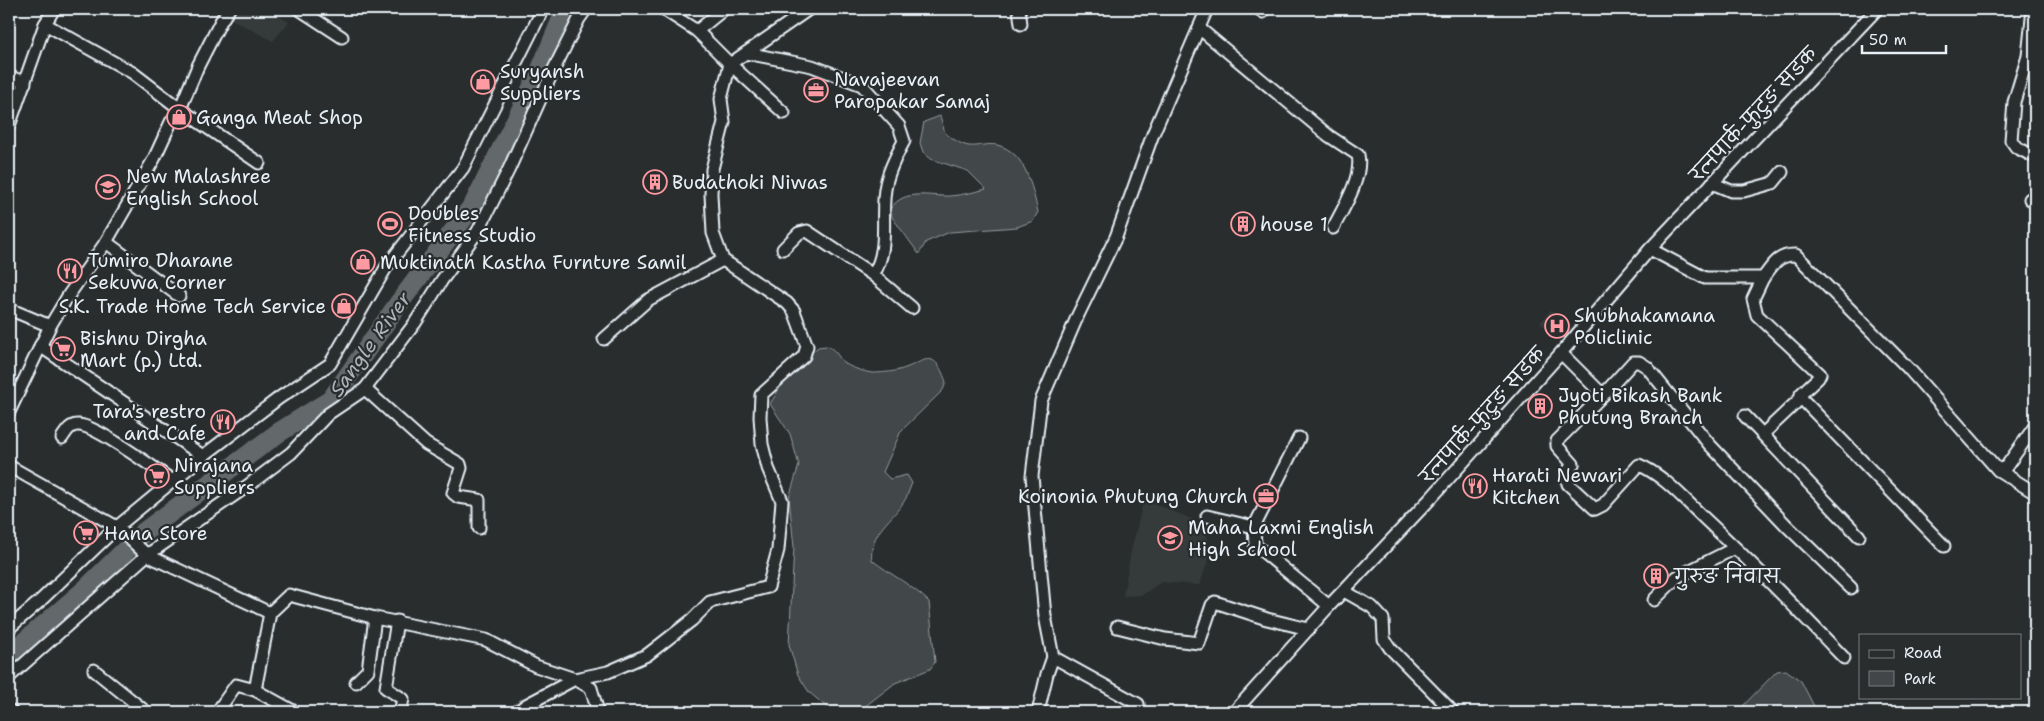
<svg xmlns="http://www.w3.org/2000/svg" width="2044" height="721" font-family="'Shantell Sans','Playpen Sans Deva',sans-serif">
<style>
.built{fill:#363a3b}
.green{fill:#424648;stroke:#959ca0}
.lines{fill:none;stroke-linecap:round;stroke-linejoin:round}
.river{stroke:#63686b;stroke-width:20}
.minor-casing{stroke:#e8f1f8;stroke-width:15}
.minor{stroke:#2a2d2e;stroke-width:11}
.labels{text-anchor:middle;stroke-width:4.5;stroke-linejoin:round;paint-order:stroke}
.poi-label{font-size:19px;fill:#e8f1f8;stroke:#2a2d2e;text-anchor:start}
.street-label{font-size:19px;fill:#e8f1f8;stroke:#2a2d2e}
.water-label{font-size:20px;font-style:italic;fill:#acb3b9;stroke:#2a2d2e}
</style>
<rect width="100%" height="100%" fill="#2a2d2e"/>
<filter id="ink" filterUnits="userSpaceOnUse"><feTurbulence type="fractalNoise" baseFrequency=".02" numOctaves="2"/><feDisplacementMap in="SourceGraphic" scale="10" xChannelSelector="R" yChannelSelector="G"/><feConvolveMatrix kernelMatrix="1 2 1 2 8 2 1 2 1" color-interpolation-filters="sRGB"/></filter>
<g filter="url(#ink)">
<g class="built">
<path d="M 232,9 L 268,9 L 289,22 L 273,41 L 226,16 Z"/>
<path d="M 1551,310 L 1574,330 L 1564,344 L 1540,323 Z"/>
<path d="M 1144,499 L 1205,525 L 1209,557 L 1200,585 L 1161,582 L 1142,595 L 1123,596 L 1131,551 Z"/>
</g>
<g class="green">
<path d="M 940,116 L 945,133 C 952,138 961,145 969,146 C 978,147 988,143 997,145 C 1026,152 1032,187 1038,212 L 1033,221 L 1017,227 L 950,232 L 926,242 L 919,254 L 892,217 L 891,208 C 905,188 929,197 950,196 C 962,195 975,192 986,189 L 968,171 L 931,159 L 923,152 L 920,143 L 924,122 Z"/>
<path d="M 827,346 C 836,350 837,355 843,362 C 848,367 865,372 872,373 C 880,373 892,372 899,370 C 925,363 933,345 946,382 L 943,390 L 901,431 L 883,472 L 890,479 L 907,475 L 912,483 C 910,488 908,493 906,498 C 895,519 868,532 872,560 C 891,575 912,585 929,602 L 935,662 L 930,669 L 895,683 L 859,711 L 838,712 L 824,705 L 809,692 L 798,675 L 789,645 L 794,547 L 789,498 L 799,465 L 790,434 L 770,404 L 785,379 L 818,347 Z"/>
<path d="M 1786,670 L 1801,681 L 1817,712 L 1737,712 L 1777,671 Z"/>
</g>
<g class="lines">
<path class="river" d="M 9,655 L 86,589 L 144,532 L 278,433 L 331,400 L 399,303 L 474,204 L 539,74 L 566,9"/>
<g class="minor-casing">
<g id="minor">
<path d="M 299,9 L 342,37"/>
<path d="M 663,9 L 697,31 L 730,64 L 784,113"/>
<path d="M 1019,9 L 1021,24"/>
<path d="M 1259,9 L 1263,12"/>
<path d="M 2033,9 L 2028,56 L 2014,102 L 2011,140 L 2016,147 L 2035,157"/>
<path d="M 45,24 L 133,73 L 180,109 L 259,163"/>
<path d="M 1199,28 L 1329,136 L 1358,155 C 1363,177 1343,209 1333,228"/>
<path d="M 697,31 L 724,9"/>
<path d="M 746,53 L 812,66 L 862,85 L 899,126 L 904,141 C 897,154 889,169 886,184 C 879,214 891,247 873,275"/>
<path d="M 9,76 L 25,83"/>
<path d="M 9,126 L 45,24 L 54,9"/>
<path d="M 1712,183 L 1731,191 L 1744,191 L 1773,183 L 1782,172"/>
<path d="M 2030,199 L 2035,201"/>
<path d="M 106,242 L 179,296"/>
<path d="M 783,249 L 799,233 L 807,231 L 873,275 L 912,308"/>
<path d="M 1650,249 L 1705,278 L 1763,278 C 1773,265 1778,254 1796,255 L 1909,369 L 1998,470 L 2006,467 L 2035,426"/>
<path d="M 1763,278 L 1753,299 L 1757,315 L 1820,374 L 1818,378 L 1801,394 L 1801,398 L 1944,546"/>
<path d="M 9,309 L 50,326"/>
<path d="M 604,339 L 648,300 L 723,260"/>
<path d="M 40,346 L 203,456"/>
<path d="M 1561,353 L 1603,395 L 1557,441 L 1557,446 L 1573,464 L 1566,474 L 1568,484 L 1595,509 L 1603,505 L 1639,465 C 1662,474 1685,500 1704,518 C 1752,563 1798,610 1844,658"/>
<path d="M 365,389 L 415,323 L 442,280 L 478,231 L 509,169 L 552,73 L 579,19 L 586,9"/>
<path d="M 1603,395 L 1633,362 L 1639,362 L 1647,367 L 1709,444 L 1787,526 L 1851,588"/>
<path d="M 9,412 L 50,326 L 68,296 L 106,242 L 154,159 L 171,122 L 180,109 L 198,66 L 221,21 L 229,9"/>
<path d="M 1745,416 L 1859,536"/>
<path d="M 1763,434 L 1801,398"/>
<path d="M 62,438 C 66,432 70,424 79,425 C 97,426 155,469 173,481"/>
<path d="M 9,466 L 117,527 L 147,555 L 270,613"/>
<path d="M 1998,470 L 2035,493"/>
<path d="M 1207,516 L 1254,527 L 1255,545 L 1329,606"/>
<path d="M 1254,527 L 1299,438"/>
<path d="M 1344,591 L 1372,607 L 1383,619 L 1384,639 L 1390,648 L 1453,712"/>
<path d="M 1654,600 L 1677,577 L 1735,548"/>
<path d="M 397,621 L 386,688 L 403,699 L 400,712"/>
<path d="M 1117,627 L 1165,639 L 1199,643 L 1212,605 L 1215,602 L 1267,619 L 1308,629"/>
<path d="M 9,628 L 40,601 L 117,527 L 203,456 L 279,398 L 330,364 L 387,266 L 463,168 L 543,9"/>
<path d="M 94,670 L 146,712"/>
<path d="M 9,677 L 147,555 L 246,487 L 291,453 L 328,414 L 365,389 L 426,444 L 460,464 L 461,468 L 453,493 L 458,497 L 479,500 L 479,528"/>
<path d="M 356,682 L 368,670 L 375,618"/>
<path d="M 255,690 L 295,712"/>
<path d="M 9,710 L 12,712"/>
<path d="M 217,712 L 236,685 L 255,690 L 270,613 L 289,595 L 375,618 L 486,640 L 536,666 L 575,679 L 591,688 L 598,712"/>
<path d="M 517,712 L 526,705 L 575,679 L 608,672 L 647,655 L 692,620 L 710,602 L 768,587 L 778,550 L 782,501 L 768,468 L 762,444 L 760,417 L 761,395 L 804,356 L 807,346 L 794,311 L 787,303 L 723,260 L 713,233 L 711,194 L 712,169 L 724,122 L 721,99 L 730,64 L 809,9"/>
<path d="M 1038,712 L 1047,674 L 1053,657"/>
<path d="M 1139,712 L 1138,704 L 1053,657 L 1045,616 L 1032,476 L 1041,401 L 1078,315 L 1116,237 L 1153,134 L 1207,9"/>
<path d="M 1234,712 L 1329,606 L 1432,497 L 1561,353 L 1650,249 L 1877,9"/>
</g>
</g>
<use href="#minor" class="minor"/>
</g>
</g>
<defs>
<g id="shop-ring" transform="scale(1.25)"><circle r="9.5" fill="#2a2d2e" stroke="#ff9aa2" stroke-width="1.5"/><path d="M-5-2.5h2.3a2.7 3.5 0 0 1 5.4 0H5L5.5 6h-11ZM-1.5-2.5h3a1.5 2.3 0 0 0-3 0Z" fill="#ff9aa2"/></g>
<g id="office-ring" transform="scale(1.25)"><circle r="9.5" fill="#2a2d2e" stroke="#ff9aa2" stroke-width="1.5"/><path d="M-6-3h4V-5.5h4V-3h4V5H-6ZM-1-4.5V-3h2v-1.5ZM-6 0V1H6V0Z" fill="#ff9aa2"/></g>
<g id="building-ring" transform="scale(1.25)"><circle r="9.5" fill="#2a2d2e" stroke="#ff9aa2" stroke-width="1.5"/><path d="M-4-6H4V6H1V3H-1V6H-4ZM-2.5-4.3h1.7v1.8h-1.7ZM.8-4.3h1.7v1.8H.8ZM-2.5-1h1.7V.8h-1.7ZM.8-1h1.7V.8H.8Z" fill="#ff9aa2"/></g>
<g id="school-ring" transform="scale(1.25)"><circle r="9.5" fill="#2a2d2e" stroke="#ff9aa2" stroke-width="1.5"/><path d="M0-5L7-2L0 1L-7-2ZM-4 1L0 2.5L4 1V4Q0 6-4 4Z" fill="#ff9aa2"/></g>
<g id="stadium-ring" transform="scale(1.25)"><circle r="9.5" fill="#2a2d2e" stroke="#ff9aa2" stroke-width="1.5"/><path d="M0-5a6.5 5 0 1 0 0 10a6.5 5 0 1 0 0-10ZM-3.5-1.8h7v3.6h-7Z" fill="#ff9aa2"/></g>
<g id="restaurant-ring" transform="scale(1.25)"><circle r="9.5" fill="#2a2d2e" stroke="#ff9aa2" stroke-width="1.5"/><path d="M-5-6h1v4h1v-4h1v4h1v-4h1v5L-1.5 .5V6h-2V.5L-5-1ZM5-6V6H3V1.5H1.5Q1.5-4 5-6Z" fill="#ff9aa2"/></g>
<g id="hospital-ring" transform="scale(1.25)"><circle r="9.5" fill="#2a2d2e" stroke="#ff9aa2" stroke-width="1.5"/><path d="M-5-5h3v3.5h4V-5h3V5h-3V1.5h-4V5h-3Z" fill="#ff9aa2"/></g>
<g id="supermarket-ring" transform="scale(1.25)"><circle r="9.5" fill="#2a2d2e" stroke="#ff9aa2" stroke-width="1.5"/><path d="M-6-5.5h2.5l.6 2H6L4.5 2H-2.5L-4.4-4H-6ZM-1.5 3.2a1.3 1.3 0 1 0 .1 0ZM3 3.2a1.3 1.3 0 1 0 .1 0Z" fill="#ff9aa2"/></g>
</defs>
<g fill-rule="evenodd">
<use href="#shop-ring" x="483" y="82"/>
<use href="#office-ring" x="816" y="90"/>
<use href="#shop-ring" x="179" y="117"/>
<use href="#building-ring" x="655" y="182"/>
<use href="#school-ring" x="108" y="187"/>
<use href="#stadium-ring" x="390" y="224"/>
<use href="#building-ring" x="1243" y="224"/>
<use href="#shop-ring" x="363" y="262"/>
<use href="#restaurant-ring" x="70" y="271"/>
<use href="#shop-ring" x="344" y="306"/>
<use href="#hospital-ring" x="1557" y="326"/>
<use href="#supermarket-ring" x="63" y="349"/>
<use href="#building-ring" x="1540" y="406"/>
<use href="#restaurant-ring" x="223" y="422"/>
<use href="#supermarket-ring" x="157" y="476"/>
<use href="#restaurant-ring" x="1475" y="486"/>
<use href="#office-ring" x="1266" y="496"/>
<use href="#supermarket-ring" x="86" y="533"/>
<use href="#school-ring" x="1170" y="538"/>
<use href="#building-ring" x="1656" y="576"/>
</g>
<g class="labels">
<g class="poi-label">
<text x="500" y="78">Suryansh<tspan x="500" dy="22">Suppliers</tspan></text>
<text x="834" y="86">Navajeevan<tspan x="834" dy="22">Paropakar Samaj</tspan></text>
<text x="196" y="124">Ganga Meat Shop</text>
<text x="126" y="183">New Malashree<tspan x="126" dy="22">English School</tspan></text>
<text x="672" y="189">Budathoki Niwas</text>
<text x="408" y="220">Doubles<tspan x="408" dy="22">Fitness Studio</tspan></text>
<text x="1260" y="231">house 1</text>
<text x="88" y="267">Tumiro Dharane<tspan x="88" dy="22">Sekuwa Corner</tspan></text>
<text x="380" y="269">Muktinath Kastha Furnture Samil</text>
<text x="326" y="313" text-anchor="end">S.K. Trade Home Tech Service</text>
<text x="1574" y="322">Shubhakamana<tspan x="1574" dy="22">Policlinic</tspan></text>
<text x="80" y="345">Bishnu Dirgha<tspan x="80" dy="22">Mart (p.) Ltd.</tspan></text>
<text x="1558" y="402">Jyoti Bikash Bank<tspan x="1558" dy="22">Phutung Branch</tspan></text>
<text x="206" y="418" text-anchor="end">Tara's restro<tspan x="206" dy="22">and Cafe</tspan></text>
<text x="174" y="472">Nirajana<tspan x="174" dy="22">Suppliers</tspan></text>
<text x="1492" y="482">Harati Newari<tspan x="1492" dy="22">Kitchen</tspan></text>
<text x="1248" y="503" text-anchor="end">Koinonia Phutung Church</text>
<text x="1188" y="534">Maha Laxmi English<tspan x="1188" dy="22">High School</tspan></text>
<text x="104" y="540">Hana Store</text>
<text x="1674" y="583">गुरुङ निवास</text>
</g>
<g class="street-label">
<text transform="translate(1753 114) rotate(-47)" y="7">रत्नपार्क-फुटुङ सडक</text>
<text transform="translate(1482 415) rotate(-48)" y="7">रत्नपार्क-फुटुङ सडक</text>
</g>
<g class="water-label">
<text transform="translate(370 344) rotate(-54)" y="7">Sangle River</text>
</g>
</g>
<rect width="2044" height="721" fill="none" stroke="#2a2d2e" stroke-width="30"/>
<rect x="15" y="15" width="2014" height="691" fill="none" stroke="#e8f1f8" stroke-width="2" filter="url(#ink)"/>
<rect x="1859" y="634" width="162" height="65" fill="#2a2d2e" stroke="#767b7f"/>
<rect x="1869" y="650" width="25" height="8" fill="#2a2d2e" stroke="#767b7f"/>
<text x="1904" y="658" font-size="15" fill="#e8f1f8">Road</text>
<rect x="1869" y="671" width="25" height="15" fill="#424648" stroke="#767b7f"/>
<text x="1904" y="684" font-size="15" fill="#e8f1f8">Park</text>
<path d="M1862 45v8h84v-8" fill="none" stroke="#e8f1f8" stroke-width="2.5"/>
<text x="1869" y="45" font-size="15" fill="#e8f1f8" stroke="#2a2d2e" stroke-width="4" paint-order="stroke">50 m</text>
</svg>
